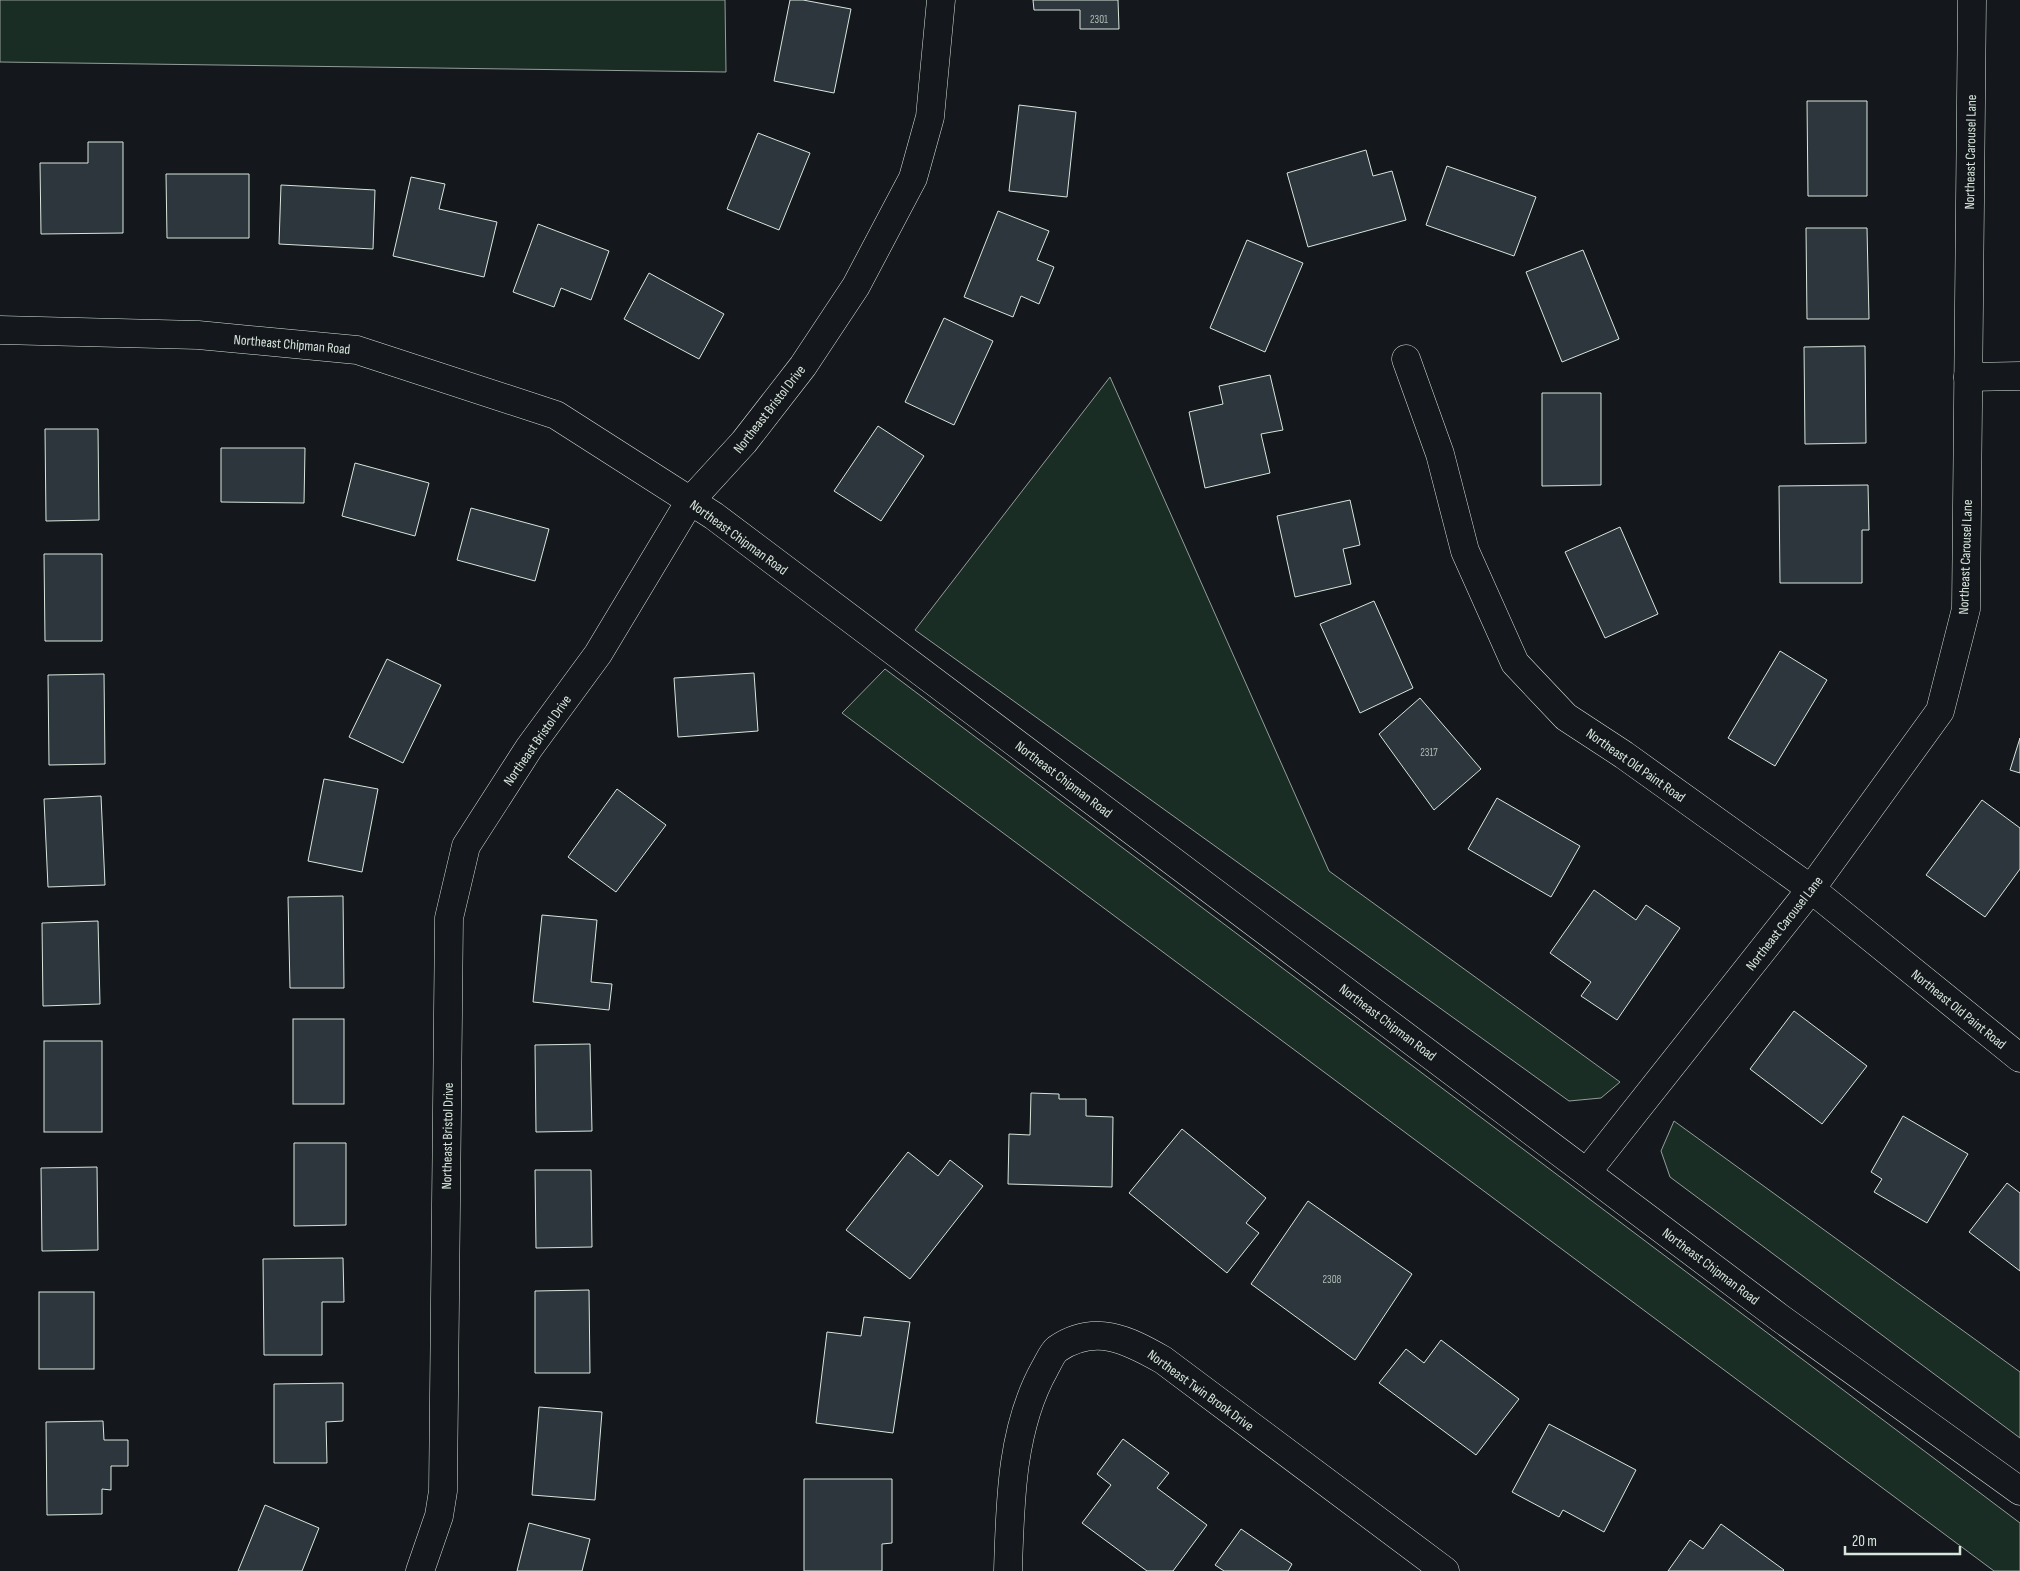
<svg xmlns="http://www.w3.org/2000/svg" width="2020" height="1571" font-family="'Sofia Sans Condensed',sans-serif">
<style>
.green{fill:#1a2d24;stroke:#939e99}
.building{fill:#2c363c;stroke:#d8e6dc}
.lines{fill:none;stroke-linecap:round;stroke-linejoin:round}
.minor-casing{stroke:#d8e6dc;stroke-width:29}
.minor{stroke:#14181c;stroke-width:28}
.labels{text-anchor:middle;stroke-width:4;stroke-linejoin:round;paint-order:stroke}
.number-label{font-size:11px;fill:#adbab4}
.street-label{font-size:14px;fill:#d8e6dc;stroke:#14181c}
</style>
<rect width="100%" height="100%" fill="#14181c"/>
<g class="green">
<path d="M 0,0 L 725,0 L 726,72 L 0,62 Z"/>
<path d="M 1110,377 L 1329,871 L 1620,1082 L 1601,1098 L 1569,1101 L 915,630 Z"/>
<path d="M 885,669 L 2020,1523 L 2020,1571 L 1994,1571 L 842,713 Z"/>
<path d="M 1674,1121 L 2020,1372 L 2020,1438 L 1670,1177 L 1661,1151 Z"/>
</g>
<g class="building">
<path d="M 790,0 L 803,0 L 851,9 L 834,93 L 774,81 Z"/>
<path d="M 1033,0 L 1118,0 L 1119,29 L 1080,29 L 1080,10 L 1034,10 Z"/>
<path d="M 1807,101 L 1867,101 L 1867,196 L 1808,196 Z"/>
<path d="M 1019,105 L 1076,112 L 1067,197 L 1009,191 Z"/>
<path d="M 758,133 L 810,153 L 779,230 L 727,209 Z"/>
<path d="M 88,142 L 123,142 L 123,233 L 41,234 L 40,163 L 88,163 Z"/>
<path d="M 1366,150 L 1373,176 L 1392,171 L 1406,220 L 1308,247 L 1287,173 Z"/>
<path d="M 1447,166 L 1536,197 L 1514,256 L 1426,225 Z"/>
<path d="M 166,174 L 249,174 L 249,238 L 167,238 Z"/>
<path d="M 411,177 L 445,184 L 439,209 L 497,222 L 484,277 L 393,256 Z"/>
<path d="M 281,185 L 375,190 L 373,249 L 279,244 Z"/>
<path d="M 998,211 L 1049,231 L 1037,260 L 1054,267 L 1039,304 L 1021,296 L 1013,317 L 964,297 Z"/>
<path d="M 538,224 L 609,251 L 591,300 L 561,288 L 554,307 L 513,292 Z"/>
<path d="M 1806,228 L 1867,228 L 1869,319 L 1807,319 Z"/>
<path d="M 1247,240 L 1303,263 L 1265,352 L 1210,328 Z"/>
<path d="M 1583,250 L 1619,339 L 1562,362 L 1526,272 Z"/>
<path d="M 649,273 L 724,314 L 699,359 L 624,319 Z"/>
<path d="M 944,318 L 993,341 L 954,425 L 905,402 Z"/>
<path d="M 1865,346 L 1866,443 L 1805,444 L 1804,347 Z"/>
<path d="M 1270,375 L 1283,430 L 1261,434 L 1270,473 L 1205,488 L 1189,412 L 1223,404 L 1219,386 Z"/>
<path d="M 1542,393 L 1601,393 L 1601,485 L 1542,486 Z"/>
<path d="M 878,426 L 924,456 L 881,521 L 834,491 Z"/>
<path d="M 45,429 L 98,429 L 99,520 L 46,521 Z"/>
<path d="M 221,448 L 305,448 L 304,503 L 221,502 Z"/>
<path d="M 355,463 L 429,483 L 415,536 L 342,516 Z"/>
<path d="M 1868,485 L 1869,530 L 1862,530 L 1862,583 L 1780,583 L 1779,486 Z"/>
<path d="M 1350,500 L 1360,545 L 1343,549 L 1351,584 L 1295,597 L 1277,516 Z"/>
<path d="M 471,508 L 549,529 L 535,581 L 457,560 Z"/>
<path d="M 1620,527 L 1658,614 L 1605,638 L 1565,552 Z"/>
<path d="M 44,554 L 102,554 L 102,641 L 45,641 Z"/>
<path d="M 1374,601 L 1413,688 L 1360,713 L 1320,624 Z"/>
<path d="M 1780,651 L 1827,680 L 1775,766 L 1728,738 Z"/>
<path d="M 387,659 L 441,685 L 403,763 L 349,737 Z"/>
<path d="M 754,673 L 758,731 L 678,737 L 674,678 Z"/>
<path d="M 104,674 L 105,764 L 49,765 L 48,675 Z"/>
<path d="M 1420,698 L 1481,769 L 1434,810 L 1379,734 Z"/>
<path d="M 2020,738 L 2020,773 L 2010,770 Z"/>
<path d="M 324,779 L 378,789 L 362,872 L 308,861 Z"/>
<path d="M 617,789 L 666,825 L 616,892 L 568,857 Z"/>
<path d="M 101,796 L 105,885 L 48,887 L 44,799 Z"/>
<path d="M 1497,798 L 1580,846 L 1551,897 L 1468,849 Z"/>
<path d="M 1982,800 L 2020,828 L 2020,869 L 1985,917 L 1926,875 Z"/>
<path d="M 1594,890 L 1636,920 L 1646,905 L 1680,928 L 1617,1020 L 1581,996 L 1591,982 L 1550,953 Z"/>
<path d="M 343,896 L 344,988 L 290,988 L 288,897 Z"/>
<path d="M 542,915 L 597,920 L 591,982 L 612,984 L 609,1010 L 533,1002 Z"/>
<path d="M 98,921 L 100,1004 L 43,1006 L 42,923 Z"/>
<path d="M 1794,1011 L 1867,1066 L 1822,1124 L 1750,1069 Z"/>
<rect x="293" y="1019" width="51" height="85"/>
<rect x="44" y="1041" width="58" height="91"/>
<path d="M 590,1044 L 592,1131 L 536,1132 L 535,1045 Z"/>
<path d="M 1031,1093 L 1059,1094 L 1059,1099 L 1086,1099 L 1086,1116 L 1113,1117 L 1112,1187 L 1008,1184 L 1009,1134 L 1030,1135 Z"/>
<path d="M 1903,1116 L 1968,1154 L 1927,1223 L 1874,1192 L 1882,1179 L 1871,1172 Z"/>
<path d="M 1182,1129 L 1266,1198 L 1246,1223 L 1259,1233 L 1227,1273 L 1129,1193 Z"/>
<path d="M 294,1143 L 346,1143 L 346,1225 L 294,1226 Z"/>
<path d="M 908,1152 L 938,1176 L 950,1160 L 983,1186 L 910,1279 L 846,1230 Z"/>
<path d="M 97,1167 L 98,1250 L 42,1251 L 41,1168 Z"/>
<path d="M 535,1170 L 591,1170 L 592,1247 L 536,1248 Z"/>
<path d="M 2007,1183 L 2020,1193 L 2020,1271 L 1969,1232 Z"/>
<path d="M 1308,1201 L 1412,1274 L 1355,1360 L 1251,1284 Z"/>
<path d="M 343,1258 L 344,1302 L 322,1302 L 322,1355 L 264,1355 L 263,1259 Z"/>
<path d="M 589,1290 L 590,1373 L 535,1373 L 535,1291 Z"/>
<rect x="39" y="1292" width="55" height="77"/>
<path d="M 864,1317 L 910,1322 L 893,1433 L 816,1423 L 827,1332 L 861,1336 Z"/>
<path d="M 1441,1340 L 1519,1399 L 1476,1455 L 1379,1383 L 1406,1349 L 1424,1363 Z"/>
<path d="M 343,1383 L 343,1421 L 326,1422 L 327,1463 L 274,1463 L 274,1384 Z"/>
<path d="M 539,1407 L 602,1412 L 595,1500 L 532,1495 Z"/>
<path d="M 103,1421 L 104,1440 L 128,1440 L 128,1466 L 111,1466 L 111,1490 L 102,1489 L 102,1514 L 47,1515 L 46,1422 Z"/>
<path d="M 1549,1424 L 1636,1470 L 1604,1532 L 1563,1510 L 1559,1517 L 1512,1492 Z"/>
<path d="M 1123,1439 L 1169,1473 L 1157,1488 L 1207,1525 L 1173,1571 L 1147,1571 L 1082,1523 L 1111,1485 L 1097,1474 Z"/>
<path d="M 804,1479 L 892,1479 L 892,1543 L 882,1544 L 882,1571 L 804,1571 Z"/>
<path d="M 265,1505 L 319,1528 L 302,1571 L 238,1571 Z"/>
<path d="M 529,1523 L 590,1539 L 582,1571 L 517,1571 Z"/>
<path d="M 1721,1524 L 1784,1570 L 1783,1571 L 1668,1571 L 1690,1540 L 1703,1549 Z"/>
<path d="M 1241,1529 L 1292,1564 L 1288,1571 L 1224,1571 L 1215,1565 Z"/>
</g>
<g class="lines">
<g class="minor-casing">
<g id="minor">
<path d="M 0,330 L 198,335 L 357,350 L 556,415 L 714,516 L 1780,1318 L 2020,1491"/>
<path d="M 1406,359 L 1440,454 L 1465,551 L 1515,663 L 1566,717 L 1624,755 L 1811,889 L 2020,1058"/>
<path d="M 1968,377 L 2020,376"/>
<path d="M 1587,1172 L 1811,889 L 1940,711 L 1966,609 L 1972,0"/>
<path d="M 420,1571 L 439,1516 L 443,1491 L 449,918 L 466,846 L 529,748 L 598,654 L 690,501 L 744,442 L 803,366 L 856,286 L 913,178 L 930,117 L 941,0"/>
<path d="M 1008,1571 C 1010,1503 1011,1428 1045,1368 C 1048,1363 1052,1353 1057,1349 C 1095,1323 1128,1340 1163,1360 L 1445,1571"/>
</g>
</g>
<use href="#minor" class="minor"/>
</g>
<g class="labels">
<g class="number-label">
<text x="1099" y="23">2301</text>
<text x="1429" y="756">2317</text>
<text x="1332" y="1283">2308</text>
</g>
<g class="street-label">
<text transform="translate(1970 152) rotate(-89)" y="5">Northeast Carousel Lane</text>
<text transform="translate(292 344) rotate(5)" y="5">Northeast Chipman Road</text>
<text transform="translate(769 409) rotate(-52)" y="5">Northeast Bristol Drive</text>
<text transform="translate(739 537) rotate(36)" y="5">Northeast Chipman Road</text>
<text transform="translate(1965 557) rotate(-88)" y="5">Northeast Carousel Lane</text>
<text transform="translate(537 740) rotate(-55)" y="5">Northeast Bristol Drive</text>
<text transform="translate(1636 765) rotate(35)" y="5">Northeast Old Paint Road</text>
<text transform="translate(1064 779) rotate(37)" y="5">Northeast Chipman Road</text>
<text transform="translate(1784 923) rotate(-52)" y="5">Northeast Carousel Lane</text>
<text transform="translate(1959 1009) rotate(39)" y="5">Northeast Old Paint Road</text>
<text transform="translate(1388 1022) rotate(37)" y="5">Northeast Chipman Road</text>
<text transform="translate(447 1136) rotate(-89)" y="5">Northeast Bristol Drive</text>
<text transform="translate(1711 1266) rotate(37)" y="5">Northeast Chipman Road</text>
<text transform="translate(1201 1390) rotate(36)" y="5">Northeast Twin Brook Drive</text>
</g>
</g>
<path d="M1845 1546v8h115v-8" fill="none" stroke="#d8e6dc" stroke-width="2.5"/>
<text x="1852" y="1546" font-size="15" fill="#d8e6dc" stroke="#14181c" stroke-width="4" paint-order="stroke">20 m</text>
</svg>
